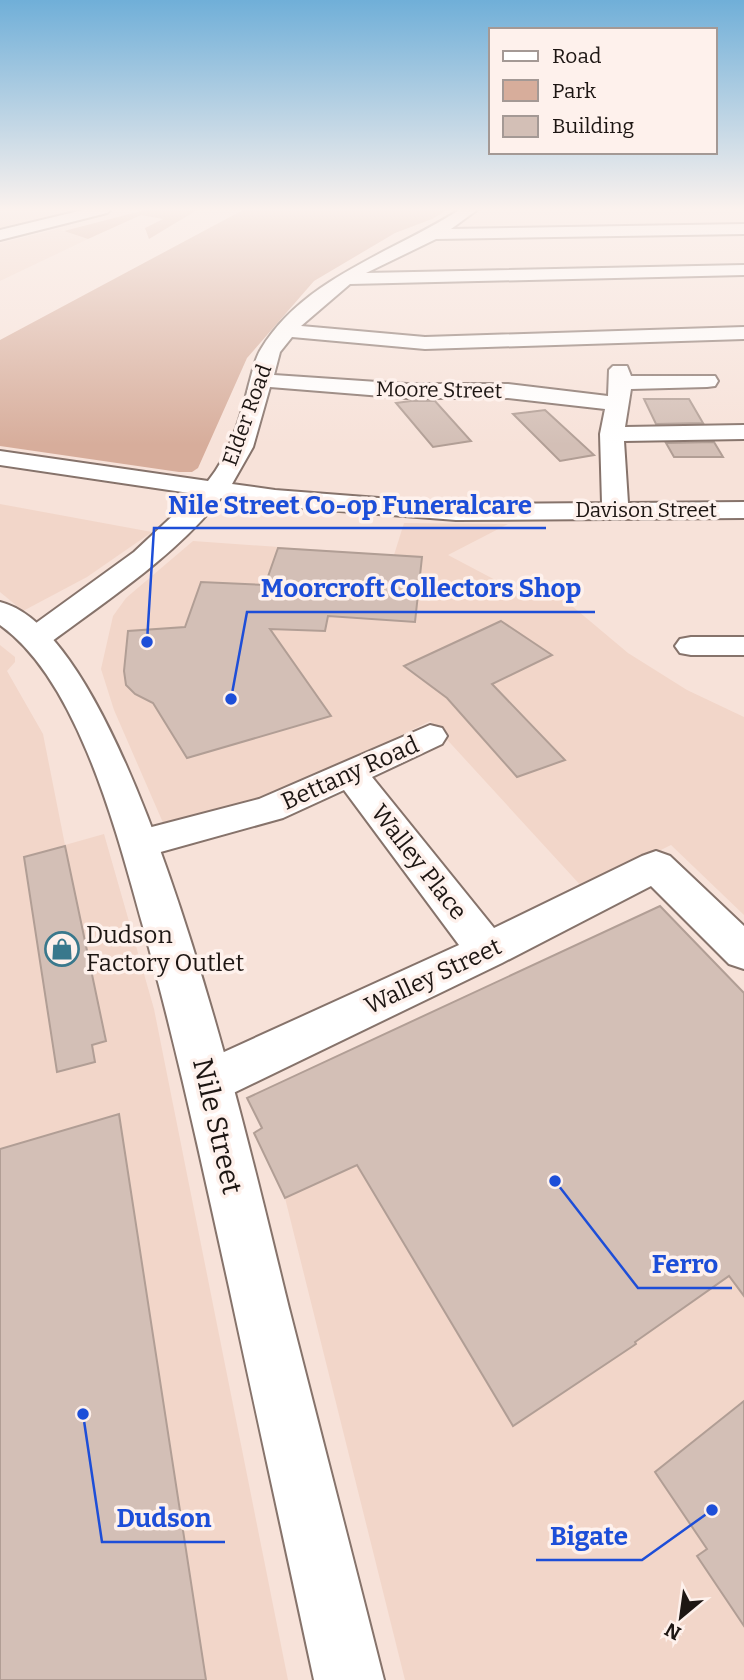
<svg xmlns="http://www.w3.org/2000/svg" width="744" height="1680" font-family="Bitter,serif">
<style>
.built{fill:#f2d6c9}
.green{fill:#d7ad9b}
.building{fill:#d3bfb6;stroke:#b19e95;stroke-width:2}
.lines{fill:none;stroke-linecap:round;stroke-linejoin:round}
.minor-casing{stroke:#86736b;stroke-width:4}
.major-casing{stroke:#86736b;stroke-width:4}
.minor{fill:#fff;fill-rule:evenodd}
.major{fill:#fff;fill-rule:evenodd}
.labels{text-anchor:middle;stroke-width:7;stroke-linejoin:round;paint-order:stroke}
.far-street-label{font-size:21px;fill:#1d1613;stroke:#fef1ec}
.street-label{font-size:24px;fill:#1d1613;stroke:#fef1ec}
.poi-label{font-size:24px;fill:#1d1613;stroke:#fef1ec;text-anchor:start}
.near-street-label{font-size:28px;fill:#1d1613;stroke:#fef1ec}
.leader{fill:none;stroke:#1d4ed8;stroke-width:2.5}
.callout-dot{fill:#1d4ed8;stroke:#fef1ec;stroke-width:2.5}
.callout-label{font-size:26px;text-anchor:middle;font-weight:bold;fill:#1d4ed8;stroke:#fef1ec;stroke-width:7;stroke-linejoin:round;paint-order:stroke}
</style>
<rect width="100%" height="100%" fill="#f7e2d9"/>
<g class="built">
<path d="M 0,210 L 79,210 L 0,229 Z"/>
<path d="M 58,229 L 88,239 L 0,281 L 0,243 Z"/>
<path d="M 0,504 L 152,532 L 87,577 L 23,611 L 0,592 Z"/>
<path d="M 404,523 L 508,524 L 448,555 L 520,593 L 553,590 L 628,653 L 687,690 L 744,717 L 744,915 L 671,845 L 583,888 L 430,721 L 275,797 L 164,825 L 114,710 L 101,669 L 113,616 L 126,598 L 193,541 L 394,555 Z"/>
<path d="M 0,645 L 15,657 L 15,662 L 7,671 L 43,734 L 65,845 L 104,834 L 154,1009 L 288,1680 L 0,1680 Z"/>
<path d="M 660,906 L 744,993 L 744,1680 L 405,1680 L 285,1198 L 254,1133 L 262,1128 L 247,1098 Z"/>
</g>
<g class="green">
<path d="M 145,210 L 197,210 L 149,239 L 145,228 L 163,219 L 141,215 L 88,239 L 64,231 Z"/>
<path d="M 243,210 L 447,210 L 432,219 L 395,233 L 314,281 L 247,358 L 198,468 L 192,472 L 179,472 L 0,446 L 0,340 Z"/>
</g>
<g class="building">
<path d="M 644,399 L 689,399 L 703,423 L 656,424 Z"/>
<path d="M 411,401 L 435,401 L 471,441 L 433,447 L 396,403 Z"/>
<path d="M 545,410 L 594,455 L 560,461 L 513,414 Z"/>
<path d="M 714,442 L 723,457 L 674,457 L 666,443 Z"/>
<path d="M 278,548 L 422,557 L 415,622 L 328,616 L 325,631 L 270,629 L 331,716 L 187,758 L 153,703 L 135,694 L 126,685 L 124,671 L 128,631 L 185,627 L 201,582 L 265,585 Z"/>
<path d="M 501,621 L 552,655 L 492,684 L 565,760 L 517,777 L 447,698 L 404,666 Z"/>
<path d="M 65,846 L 106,1041 L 92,1045 L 95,1062 L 57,1072 L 24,857 Z"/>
<path d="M 660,906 L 744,993 L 744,1296 L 729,1276 L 635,1342 L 636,1344 L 513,1426 L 357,1165 L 285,1198 L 254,1133 L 262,1128 L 247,1098 Z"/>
<path d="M 119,1114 L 206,1680 L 0,1680 L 0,1149 Z"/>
<path d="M 744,1401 L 744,1626 L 697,1556 L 707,1549 L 655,1472 Z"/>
</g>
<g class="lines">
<g class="minor-casing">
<g id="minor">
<path d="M 83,210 L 110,210 L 107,213 L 0,240 L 0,230 Z"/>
<path d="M 459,210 L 477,210 L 451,229 L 744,224 L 744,234 L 436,239 L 366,273 L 744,265 L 744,275 L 350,284 L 301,326 L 425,337 L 744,327 L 744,339 L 425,349 L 292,337 L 280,352 L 274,375 L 407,384 L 508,384 L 608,396 L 609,370 L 613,366 L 627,366 L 631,376 L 715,376 L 718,381 L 715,386 L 707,387 L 631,389 L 625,427 L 744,425 L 744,439 L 624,441 L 628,503 L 744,502 L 744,518 L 456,520 L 275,506 L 221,498 C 174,557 107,600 47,645 L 36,647 L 25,645 L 20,638 L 25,631 L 134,552 L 196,494 L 0,465 L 0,451 L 208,481 C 230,454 241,417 249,384 C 252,374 255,358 261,349 C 304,278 392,253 459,210 ZM 270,387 L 407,398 L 508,398 L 605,409 L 600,434 L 602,503 L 456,504 L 275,490 L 232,484 L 253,447 Z"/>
<path d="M 691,637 L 744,637 L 744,655 L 691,655 L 680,653 L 675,646 L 680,639 Z"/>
<path d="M 430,725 L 442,728 L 447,736 L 442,744 L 372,777 L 494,928 L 642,856 L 656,851 L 670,856 L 744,926 L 744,969 L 729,964 L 651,886 L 502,963 L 225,1097 L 208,1103 L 191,1097 L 184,1082 L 191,1067 L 459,945 L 344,790 L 283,818 L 139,858 L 125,854 L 120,844 L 125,834 L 259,799 Z"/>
</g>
</g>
<g class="major-casing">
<path id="major" d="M 0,602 C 138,636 256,1178 290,1312 C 321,1434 353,1557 384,1680 L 314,1680 C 286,1549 257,1418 229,1287 C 202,1165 176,1043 142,923 C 117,833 78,680 0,625 Z"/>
</g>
<use href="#minor" class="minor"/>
<use href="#major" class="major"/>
</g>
<linearGradient id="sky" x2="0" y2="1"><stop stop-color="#70afd8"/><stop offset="0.47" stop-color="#fbf2ee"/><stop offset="1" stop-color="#fbf2ee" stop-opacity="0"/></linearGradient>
<rect width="744" height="445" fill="url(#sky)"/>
<defs>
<g id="shop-ring" transform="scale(1.75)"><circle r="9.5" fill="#fef1ec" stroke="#39788c" stroke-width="1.5"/><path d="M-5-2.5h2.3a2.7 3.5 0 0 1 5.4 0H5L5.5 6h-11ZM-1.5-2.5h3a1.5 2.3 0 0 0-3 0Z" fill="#39788c"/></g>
</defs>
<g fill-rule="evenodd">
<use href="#shop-ring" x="62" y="949"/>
</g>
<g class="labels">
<g class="far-street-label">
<text transform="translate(439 390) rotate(1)" y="7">Moore Street</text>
<text transform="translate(247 415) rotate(-70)" y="7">Elder Road</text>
<text x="646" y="517">Davison Street</text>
</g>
<g class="street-label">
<text transform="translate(350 773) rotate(-24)" y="8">Bettany Road</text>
<text transform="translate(419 862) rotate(52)" y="8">Walley Place</text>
<text transform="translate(433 976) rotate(-25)" y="8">Walley Street</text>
</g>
<g class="poi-label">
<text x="86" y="943">Dudson<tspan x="86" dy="28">Factory Outlet</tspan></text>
</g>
<g class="near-street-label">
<text transform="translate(218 1126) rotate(77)" y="10">Nile Street</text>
</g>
</g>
<path class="leader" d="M147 642L154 528H546M231 699L247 612H595M555 1181L638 1288H732M83 1414L102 1542H225M712 1510L642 1560H536"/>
<g class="callout-dot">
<circle cx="147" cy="642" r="7"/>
<circle cx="231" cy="699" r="7"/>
<circle cx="555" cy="1181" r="7"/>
<circle cx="83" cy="1414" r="7"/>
<circle cx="712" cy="1510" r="7"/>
</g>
<g class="callout-label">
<text x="350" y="514">Nile Street Co-op Funeralcare</text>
<text x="421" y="597">Moorcroft Collectors Shop</text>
<text x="685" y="1273">Ferro</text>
<text x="164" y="1527">Dudson</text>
<text x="589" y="1545">Bigate</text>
</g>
<rect x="489" y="28" width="228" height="126" fill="#fef1ec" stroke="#a49995" stroke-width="2"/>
<rect x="503" y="51" width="35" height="10" fill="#ffffff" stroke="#a49995" stroke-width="2"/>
<text x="552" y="63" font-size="21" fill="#1d1613">Road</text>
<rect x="503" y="80" width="35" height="21" fill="#d7ad9b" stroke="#a49995" stroke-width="2"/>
<text x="552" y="98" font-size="21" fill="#1d1613">Park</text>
<rect x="503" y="116" width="35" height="21" fill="#d3bfb6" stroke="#a49995" stroke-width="2"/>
<text x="552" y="133" font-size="21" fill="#1d1613">Building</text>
<g transform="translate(681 1617) rotate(209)" stroke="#fef1ec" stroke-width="5" paint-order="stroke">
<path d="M0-5L12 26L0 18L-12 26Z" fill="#1d1613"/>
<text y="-10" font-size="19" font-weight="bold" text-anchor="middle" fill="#1d1613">N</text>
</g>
</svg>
